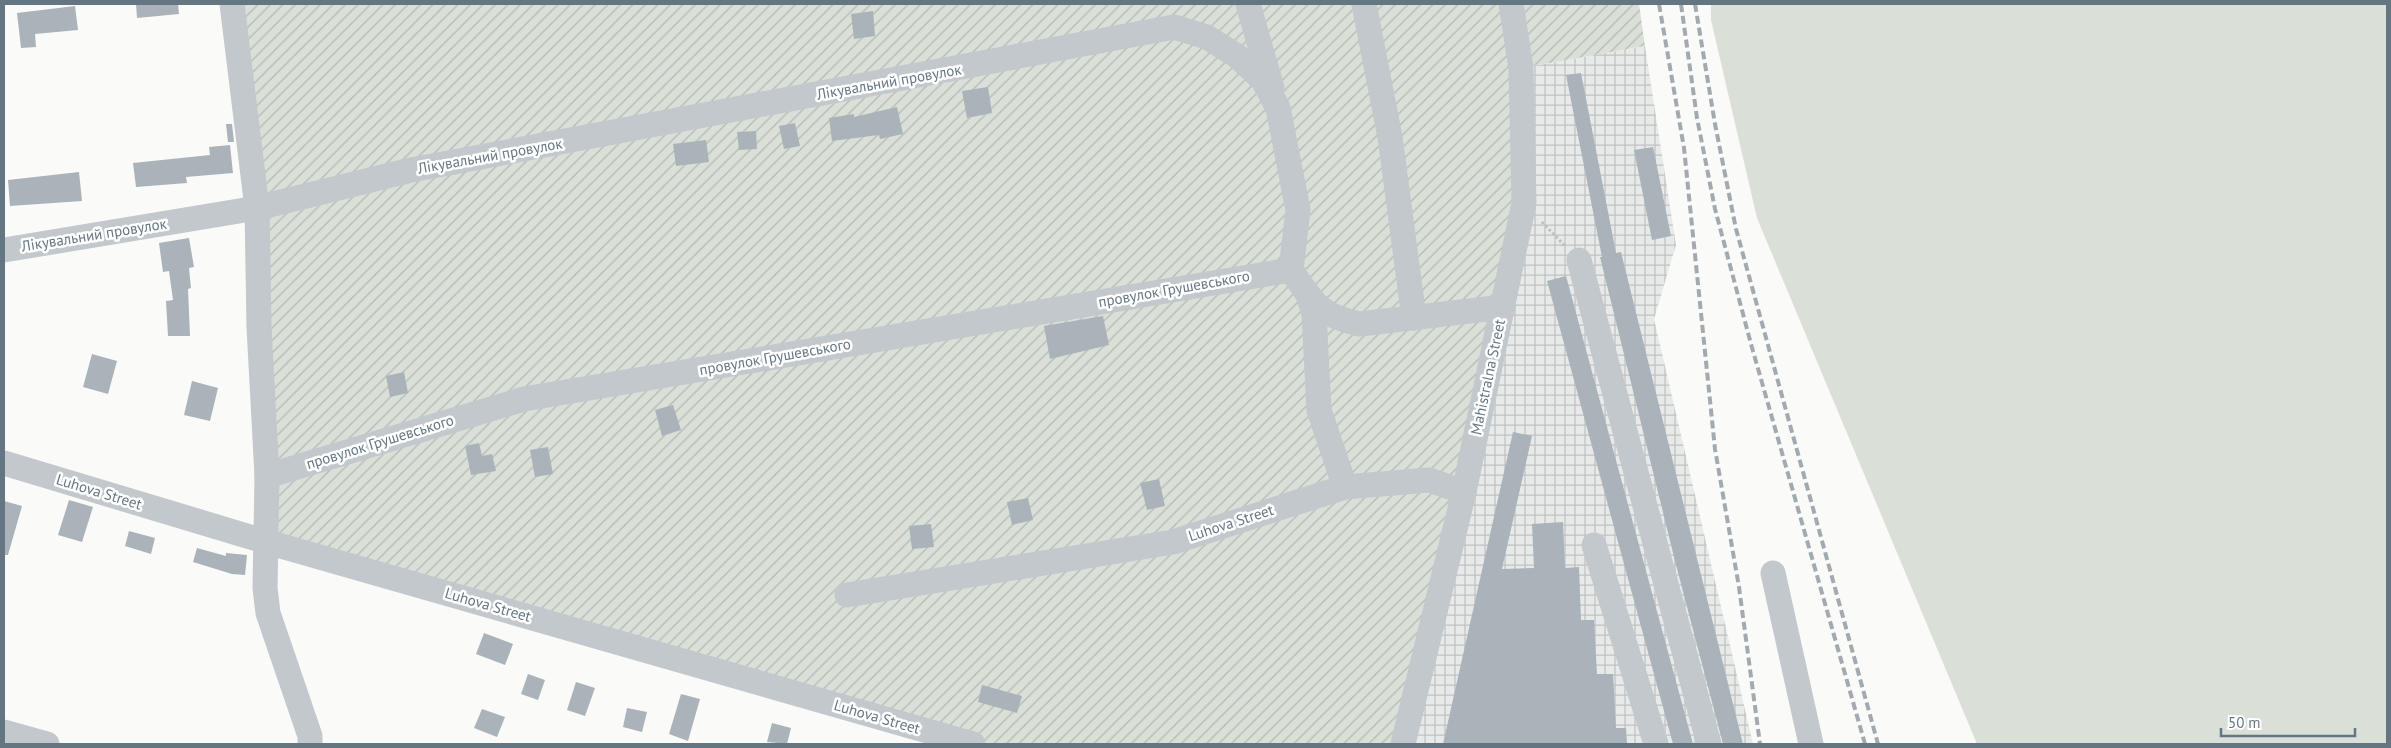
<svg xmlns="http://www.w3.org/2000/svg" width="2391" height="748" font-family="'PT Sans',sans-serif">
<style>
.industrial{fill:url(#industrial-grid)}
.grass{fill:#dadfd7}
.garden{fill:url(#garden-furrows)}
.building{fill:#aab3b9}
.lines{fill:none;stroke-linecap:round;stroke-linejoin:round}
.path{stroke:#bbbfc2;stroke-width:3;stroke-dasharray:2.5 2.5;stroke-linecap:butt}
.minor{stroke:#c3c8cc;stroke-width:25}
.rail{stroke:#a2aab0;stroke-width:4;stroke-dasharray:8 4;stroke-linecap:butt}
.labels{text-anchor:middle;stroke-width:5;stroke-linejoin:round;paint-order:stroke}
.street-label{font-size:15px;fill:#657683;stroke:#fff}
</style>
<defs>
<pattern id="industrial-grid" width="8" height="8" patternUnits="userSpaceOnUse" patternTransform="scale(1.25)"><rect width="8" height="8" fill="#e8e9e9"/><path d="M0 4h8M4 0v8" fill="none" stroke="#c0c1c2"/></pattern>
<pattern id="garden-furrows" width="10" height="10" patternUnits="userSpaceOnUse" patternTransform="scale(1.25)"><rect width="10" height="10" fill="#dadfd7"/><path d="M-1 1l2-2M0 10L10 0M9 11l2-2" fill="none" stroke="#b4b9b4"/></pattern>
</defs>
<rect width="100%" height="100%" fill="#fafaf8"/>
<path class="industrial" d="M 1645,46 L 1676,245 L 1654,319 L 1753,744 L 1403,744 L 1521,68 Z"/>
<path class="grass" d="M 1711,4 L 2387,4 L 2387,744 L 1977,744 L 1757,218 L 1711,20 Z"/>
<path class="garden" d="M 232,4 L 1639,4 L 1645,46 L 1521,68 L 1524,203 L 1403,744 L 973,744 L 267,542 Z"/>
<g class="building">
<path d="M 136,4 L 178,4 L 179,14 L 137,18 Z"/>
<path d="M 75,6 L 78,30 L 35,34 L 36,47 L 21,48 L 17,13 Z"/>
<path d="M 873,11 L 875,36 L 854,39 L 851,14 Z"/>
<path d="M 1581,73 L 1616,253 L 1621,252 L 1743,744 L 1723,744 L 1675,561 L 1600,257 L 1602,257 L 1566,75 Z"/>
<path d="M 988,87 L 992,113 L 967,118 L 962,91 Z"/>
<path d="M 897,107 L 903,134 L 880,139 L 879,135 L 832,141 L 829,118 L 854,114 L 854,117 Z"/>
<path d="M 795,123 L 800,146 L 784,149 L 779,126 Z"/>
<path d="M 226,124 L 232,124 L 234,142 L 228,142 Z"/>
<path d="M 756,131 L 757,149 L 739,150 L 737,132 Z"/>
<path d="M 706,140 L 709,162 L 676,166 L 673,144 Z"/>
<path d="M 230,145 L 233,173 L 186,177 L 187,183 L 136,187 L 133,163 L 210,155 L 209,147 Z"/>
<path d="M 1653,147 L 1671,236 L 1652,240 L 1634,150 Z"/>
<path d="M 79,172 L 82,201 L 10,206 L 8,180 Z"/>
<path d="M 189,238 L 194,267 L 189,268 L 191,288 L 188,289 L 190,336 L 168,336 L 166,301 L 173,300 L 169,271 L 163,272 L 159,243 Z"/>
<path d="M 1566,276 L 1693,744 L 1673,744 L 1547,281 Z"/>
<path d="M 1103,316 L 1109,345 L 1050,359 L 1044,326 Z"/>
<path d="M 92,354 L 117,361 L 108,394 L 83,387 Z"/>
<path d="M 404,372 L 408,393 L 390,397 L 386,376 Z"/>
<path d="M 192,381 L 218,388 L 210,421 L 184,415 Z"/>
<path d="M 673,405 L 681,430 L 662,436 L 655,410 Z"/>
<path d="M 1513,432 L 1532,436 L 1502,569 L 1534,568 L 1532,524 L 1563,522 L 1565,568 L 1579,567 L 1581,620 L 1594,620 L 1597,674 L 1613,674 L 1616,728 L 1626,728 L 1627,744 L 1443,744 Z"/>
<path d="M 479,443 L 482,456 L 492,454 L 496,471 L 471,475 L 465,446 Z"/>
<path d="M 548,447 L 553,474 L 535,477 L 530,450 Z"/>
<path d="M 1159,479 L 1165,506 L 1147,510 L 1140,483 Z"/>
<path d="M 1028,498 L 1033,520 L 1012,525 L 1007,502 Z"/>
<path d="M 69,500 L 93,507 L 82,542 L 58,535 Z"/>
<path d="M 4,501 L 22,506 L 8,555 L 4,555 Z"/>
<path d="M 931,524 L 934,547 L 912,549 L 909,526 Z"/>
<path d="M 129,531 L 155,538 L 151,554 L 125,546 Z"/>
<path d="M 197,548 L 226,556 L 226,553 L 247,555 L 245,575 L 232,574 L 193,562 Z"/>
<path d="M 484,633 L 513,644 L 505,665 L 476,654 Z"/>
<path d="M 528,674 L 545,680 L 538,700 L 521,694 Z"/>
<path d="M 576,682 L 595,688 L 585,716 L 567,710 Z"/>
<path d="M 982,685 L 1022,696 L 1017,713 L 978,702 Z"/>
<path d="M 681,694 L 700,699 L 688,741 L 669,734 Z"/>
<path d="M 627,708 L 647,712 L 642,732 L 623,727 Z"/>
<path d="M 482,709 L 505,717 L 497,737 L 474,728 Z"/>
<path d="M 772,723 L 791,728 L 787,744 L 767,742 Z"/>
</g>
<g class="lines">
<path class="path" d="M 1542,222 L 1565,246"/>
<g class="minor">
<path d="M 232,4 L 257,208 L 259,327 L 267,476 L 265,588 L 268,613 L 310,736 L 310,744"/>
<path d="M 1248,4 L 1272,88"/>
<path d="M 1364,4 L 1390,137 L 1414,318"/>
<path d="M 4,250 L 257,208 L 411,170 L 1174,27 L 1207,37 L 1237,56 L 1263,80 L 1278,108 L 1298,210 L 1291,270 C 1314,303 1318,315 1360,324 L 1503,307"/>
<path d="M 1579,260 L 1709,744"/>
<path d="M 1308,295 L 1314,313 L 1319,410 L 1345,487"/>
<path d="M 4,463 L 267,542 L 973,744"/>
<path d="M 267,476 L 524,399 L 1291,270"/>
<path d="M 1594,545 L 1656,744"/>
<path d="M 1773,573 L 1811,744"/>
<path d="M 847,595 L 1173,542 L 1345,487 L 1429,480 L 1464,492"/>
<path d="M 4,732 L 47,744"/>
<path d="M 1403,744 L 1464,492 L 1524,203 L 1521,68 L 1511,4"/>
</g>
<g class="rail">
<path d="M 1659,4 L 1684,148 L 1715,449 L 1739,587 L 1760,744"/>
<path d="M 1681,4 L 1697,118 L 1715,209 L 1751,344 L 1865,744"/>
<path d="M 1695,4 L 1715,124 L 1736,229 L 1878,744"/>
</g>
</g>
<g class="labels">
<g class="street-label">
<text transform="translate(889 82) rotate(-10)" y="5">Лікувальний провулок</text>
<text transform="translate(490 156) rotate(-10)" y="5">Лікувальний провулок</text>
<text transform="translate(94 235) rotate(-9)" y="5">Лікувальний провулок</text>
<text transform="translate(1174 289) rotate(-10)" y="5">провулок Грушевського</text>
<text transform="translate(775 357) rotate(-10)" y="5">провулок Грушевського</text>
<text transform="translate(1488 377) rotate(-78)" y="5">Mahistralna Street</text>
<text transform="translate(380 442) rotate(-17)" y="5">провулок Грушевського</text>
<text transform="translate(99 492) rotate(17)" y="5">Luhova Street</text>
<text transform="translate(1231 523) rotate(-18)" y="5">Luhova Street</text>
<text transform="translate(488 605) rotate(16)" y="5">Luhova Street</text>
<text transform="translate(877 717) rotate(16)" y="5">Luhova Street</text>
</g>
</g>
<rect width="2391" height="748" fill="none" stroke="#657683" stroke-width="10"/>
<path d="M2221 728v8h134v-8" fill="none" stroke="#657683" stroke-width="2.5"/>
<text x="2228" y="728" font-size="15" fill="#657683" stroke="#ffffff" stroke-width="4" paint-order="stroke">50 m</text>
</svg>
